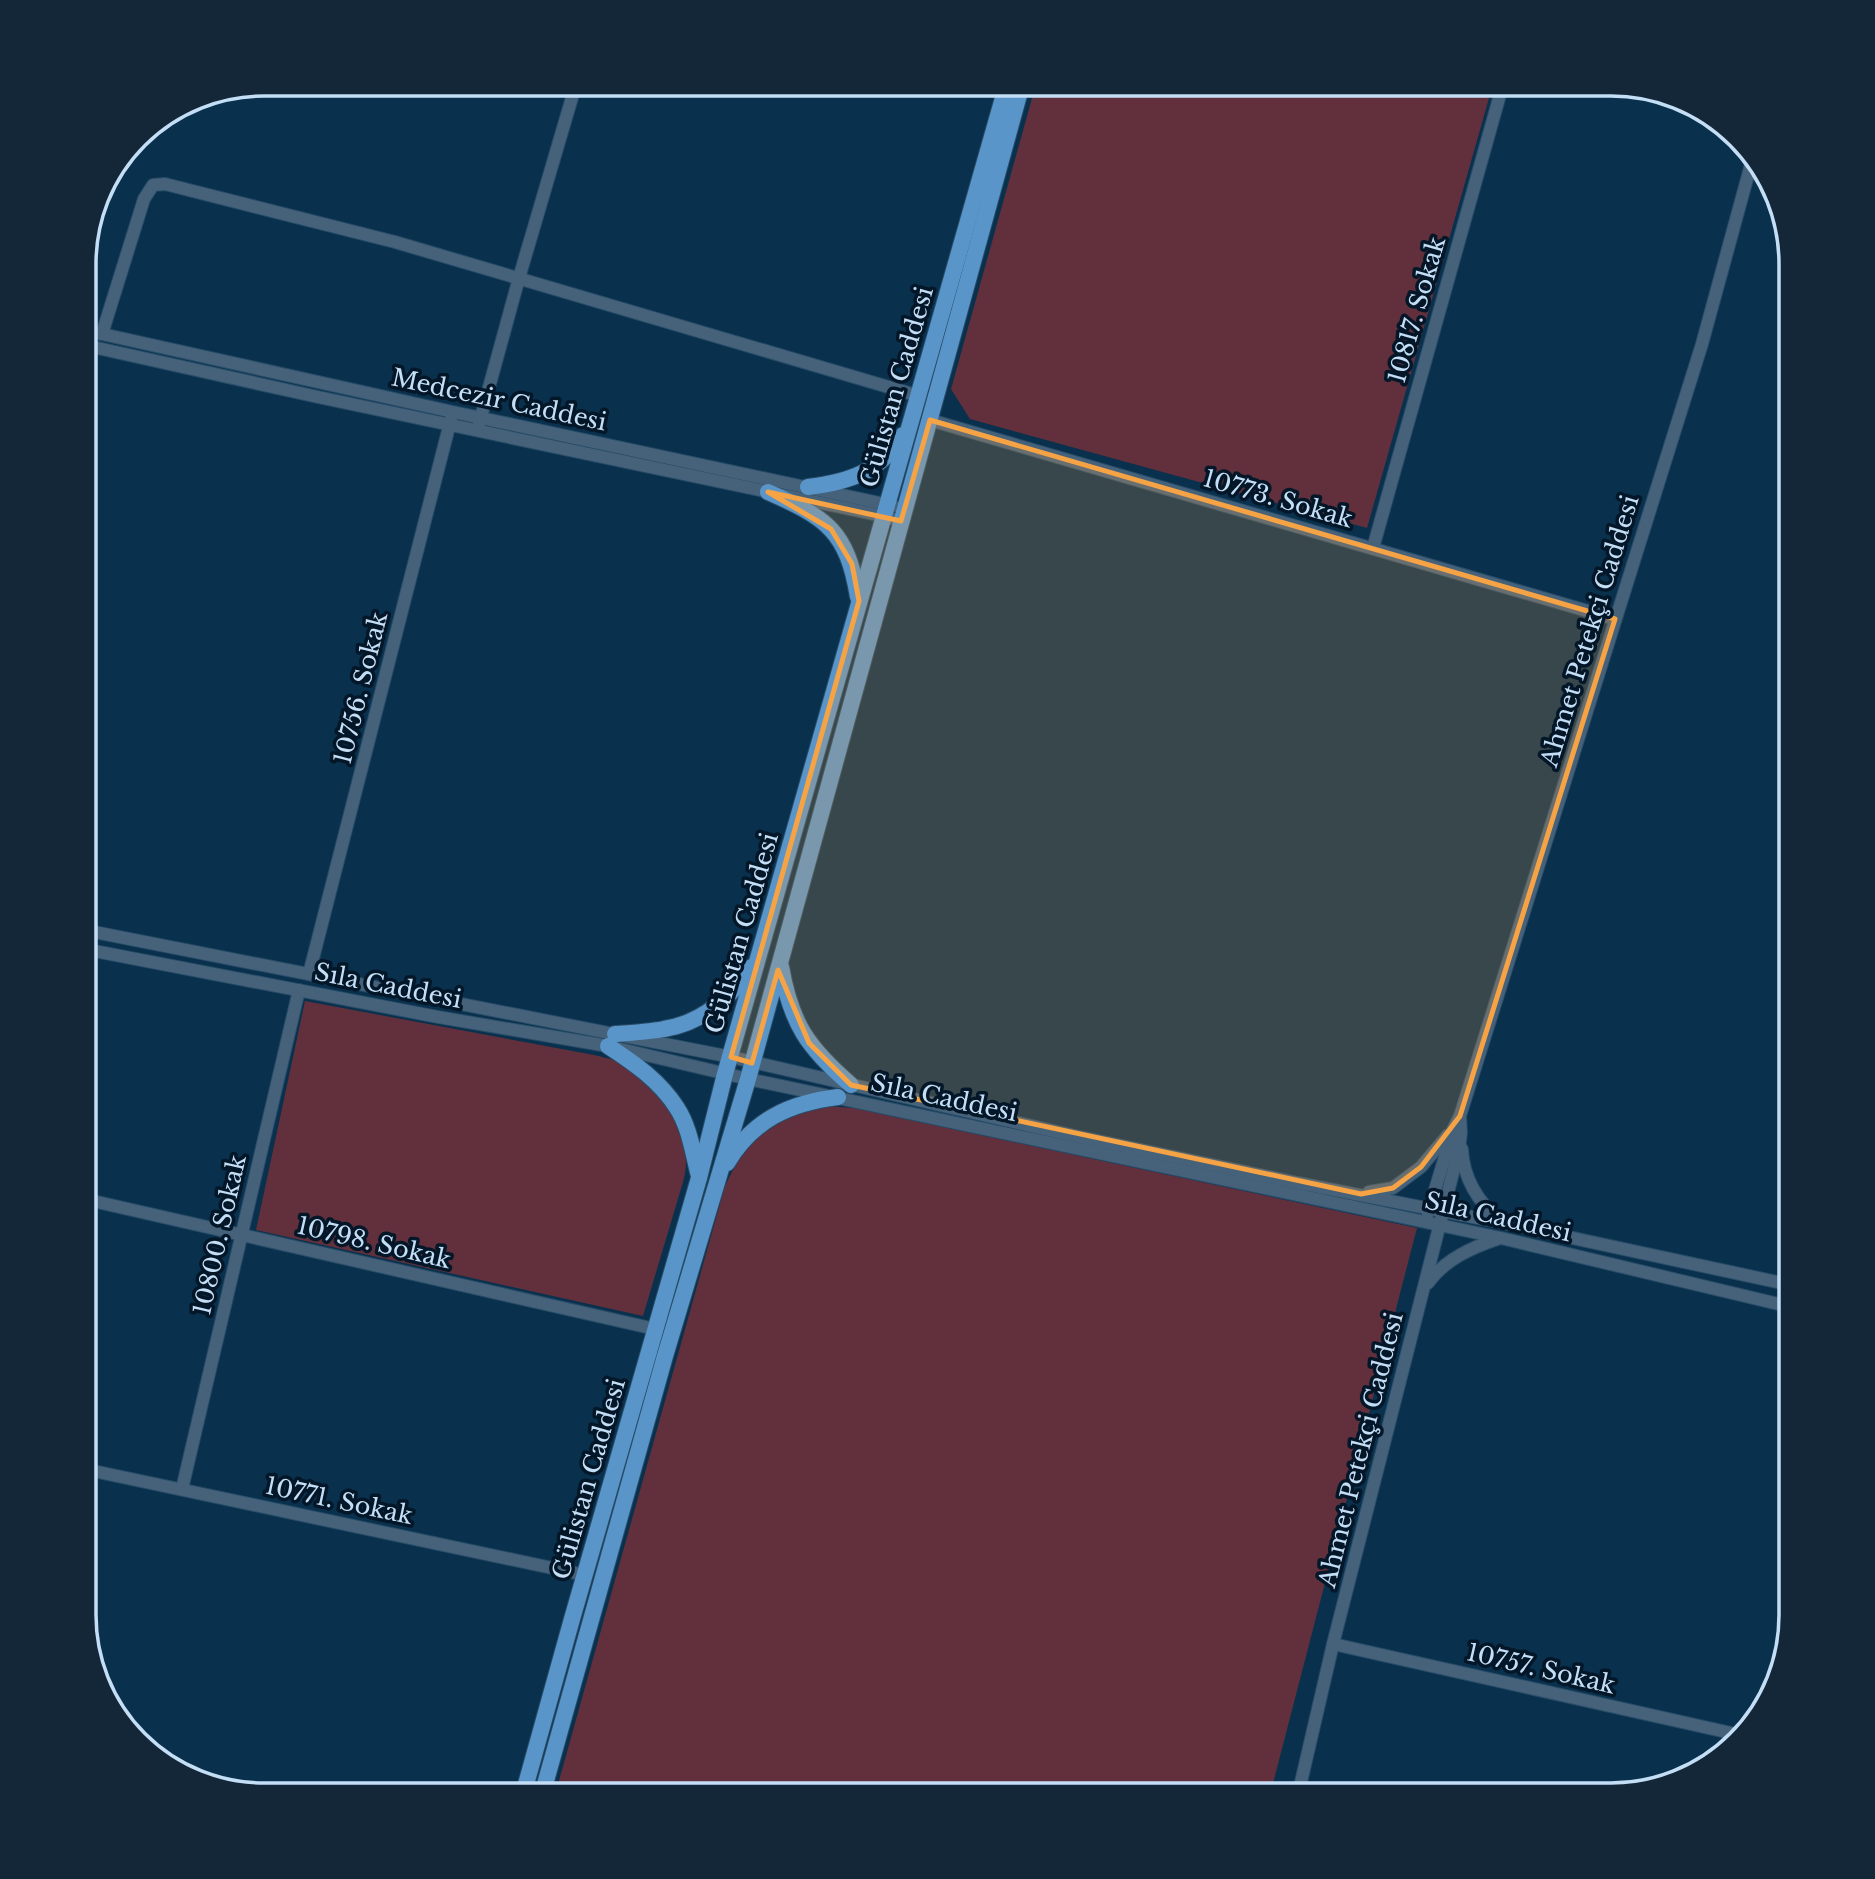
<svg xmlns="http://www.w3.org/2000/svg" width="1875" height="1879" font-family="'Libre Baskerville',serif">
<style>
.green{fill:#62303c}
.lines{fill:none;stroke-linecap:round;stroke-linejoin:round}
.minor-casing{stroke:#274c68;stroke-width:14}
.major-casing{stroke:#274c68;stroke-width:18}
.minor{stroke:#46627b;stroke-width:12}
.major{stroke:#5a95c9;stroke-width:16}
.marked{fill:#f5a345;fill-opacity:0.2;stroke:#f5a345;stroke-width:5;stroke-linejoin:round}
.labels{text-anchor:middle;stroke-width:7;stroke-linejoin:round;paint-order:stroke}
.street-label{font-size:24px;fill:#c4def6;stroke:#041728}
.rim{fill:none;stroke:#c4def6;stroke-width:3.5}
</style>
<rect width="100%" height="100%" fill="#09304d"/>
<g class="green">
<path d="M 1036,84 L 1493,84 L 1367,528 L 970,419 L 951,389 Z"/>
<path d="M 305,1001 L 594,1055 C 601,1057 609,1058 616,1061 C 652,1076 684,1122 686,1160 C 686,1168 685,1175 683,1182 L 643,1316 L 256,1230 Z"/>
<path d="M 824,1106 L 854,1108 L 1417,1228 L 1270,1795 L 555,1795 L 725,1186 C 748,1136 771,1119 824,1106 Z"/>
</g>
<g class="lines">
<g class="minor-casing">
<g id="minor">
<path d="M 84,330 L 453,412 L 894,506"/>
<path d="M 102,334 L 144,199 L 153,185 L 165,184 L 395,242 L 919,396"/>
<path d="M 84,345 L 318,397 L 883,516 L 902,521"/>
<path d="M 930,420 L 1615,619"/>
<path d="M 479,424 L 519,278 L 576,84"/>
<path d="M 1373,548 L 1503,84"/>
<path d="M 84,930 L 731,1057 L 1079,1137 L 1293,1182 L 1503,1223 L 1791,1285"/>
<path d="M 84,949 L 438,1017 L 608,1046 L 748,1079 L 1501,1238 L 1791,1307"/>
<path d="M 309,974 L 451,419"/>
<path d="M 1462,1149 C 1463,1177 1478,1203 1500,1220"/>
<path d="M 1369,1192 L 1393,1188 L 1421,1167 L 1448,1135"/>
<path d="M 84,1199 L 655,1329"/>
<path d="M 1428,1213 L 1453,1130 L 1460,1116 L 1702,344 L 1753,157"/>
<path d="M 1428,1283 C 1445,1259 1473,1247 1500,1238"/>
<path d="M 84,1469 L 585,1575"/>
<path d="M 182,1489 L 299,990"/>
<path d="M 1333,1644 L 1740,1735"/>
<path d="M 1298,1795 L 1333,1644 L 1459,1149 L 1461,1133 L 1460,1116"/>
</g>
</g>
<g class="major-casing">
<g id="major">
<path d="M 808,487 C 849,482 880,472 903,435"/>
<path d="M 768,492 C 827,518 847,531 858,597"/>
<path d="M 781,967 C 791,1024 808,1048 851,1085"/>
<path d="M 615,1034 C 631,1033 648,1032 664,1029 C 702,1023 731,997 752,967"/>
<path d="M 608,1046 C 634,1063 660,1081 677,1108 C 690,1128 693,1154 699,1176"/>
<path d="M 727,1163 C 753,1120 789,1103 838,1097"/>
<path d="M 523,1795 L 572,1619 L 699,1178 L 725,1074 L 1007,84"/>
<path d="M 542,1795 L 665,1356 L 748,1079 L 1022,84"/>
</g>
</g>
<use href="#minor" class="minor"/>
<use href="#major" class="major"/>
</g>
<path class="marked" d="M 930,420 L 1615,619 L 1460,1116 L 1421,1167 L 1393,1188 L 1361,1194 L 851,1085 L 809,1043 L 778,970 L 752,1063 L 731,1057 L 859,601 L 852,564 L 831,529 L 768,492 L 901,521 Z"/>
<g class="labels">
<g class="street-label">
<text transform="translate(1417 310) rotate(-74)" y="8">10817. Sokak</text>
<text transform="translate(897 387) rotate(-74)" y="8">Gülistan Caddesi</text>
<text transform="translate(499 400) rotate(12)" y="8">Medcezir Caddesi</text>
<text transform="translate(1278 499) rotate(16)" y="8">10773. Sokak</text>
<text transform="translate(1590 631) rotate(-73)" y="8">Ahmet Petekçi Caddesi</text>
<text transform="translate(361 688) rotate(-76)" y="8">10756. Sokak</text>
<text transform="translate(742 933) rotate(-74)" y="8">Gülistan Caddesi</text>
<text transform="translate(388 986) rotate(11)" y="8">Sıla Caddesi</text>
<text transform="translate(944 1098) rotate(12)" y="8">Sıla Caddesi</text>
<text transform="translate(1498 1217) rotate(13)" y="8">Sıla Caddesi</text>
<text transform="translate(220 1235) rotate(-77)" y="8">10800. Sokak</text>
<text transform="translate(374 1243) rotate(13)" y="8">10798. Sokak</text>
<text transform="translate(1361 1450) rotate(-76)" y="8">Ahmet Petekçi Caddesi</text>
<text transform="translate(589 1479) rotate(-74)" y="8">Gülistan Caddesi</text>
<text transform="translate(339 1501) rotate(12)" y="8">10771. Sokak</text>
<text transform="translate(1541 1669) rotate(13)" y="8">10757. Sokak</text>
</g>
</g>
<path d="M0 0H1875V1879H0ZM264 96H1611A168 168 0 0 1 1779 264V1615A168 168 0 0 1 1611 1783H264A168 168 0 0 1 96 1615V264A168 168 0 0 1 264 96Z" fill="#132738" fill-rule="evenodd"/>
<path class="rim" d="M264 96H1611A168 168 0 0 1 1779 264V1615A168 168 0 0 1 1611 1783H264A168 168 0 0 1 96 1615V264A168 168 0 0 1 264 96Z"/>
</svg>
